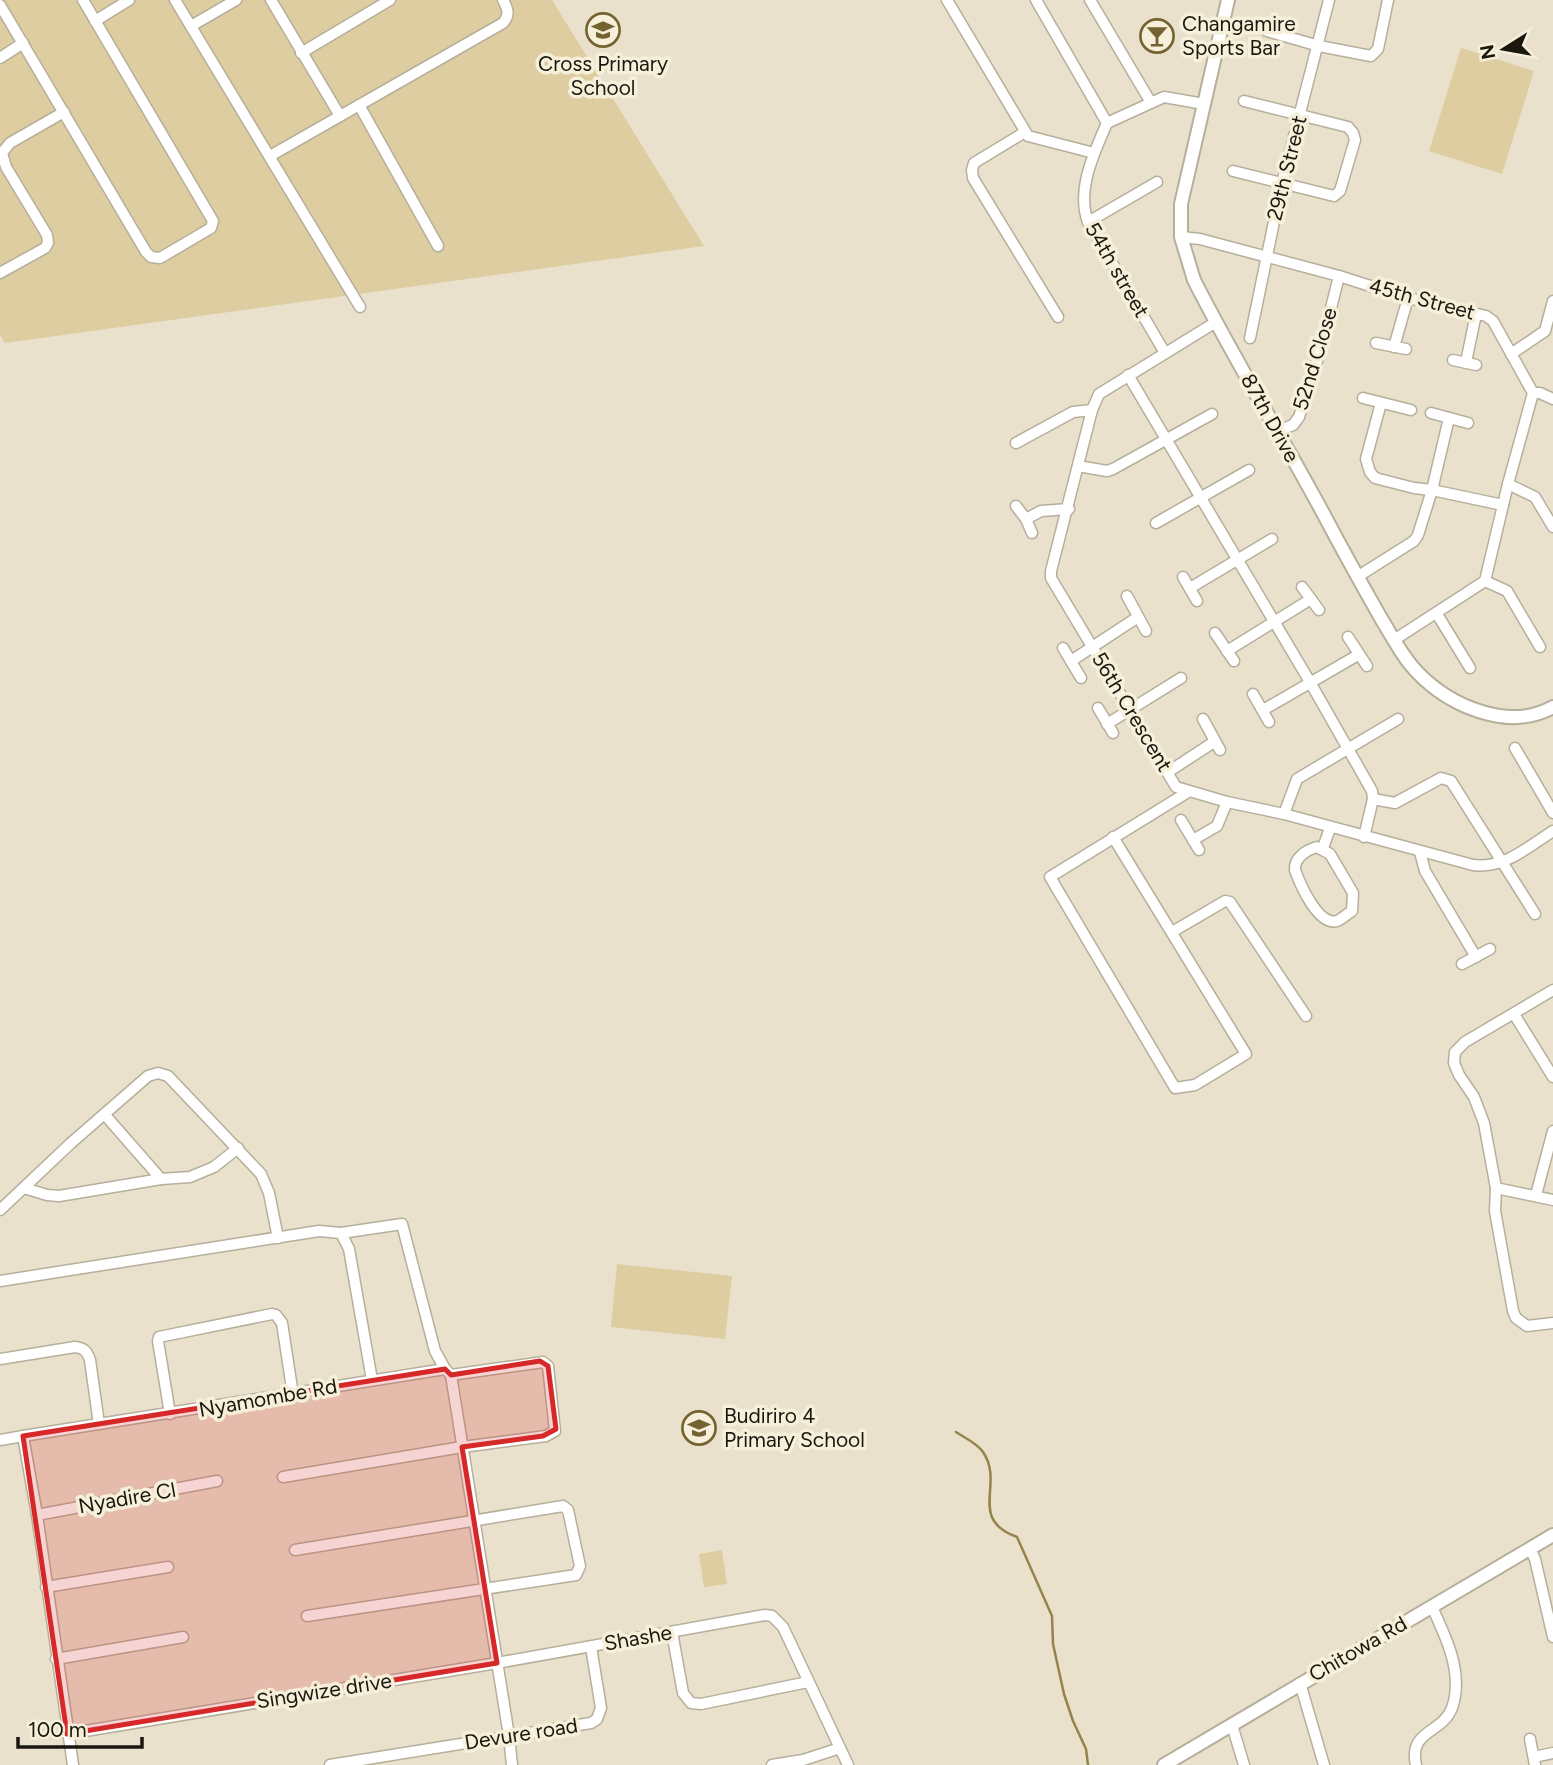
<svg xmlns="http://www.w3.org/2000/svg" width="1553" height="1765" font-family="Figtree,sans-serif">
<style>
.grass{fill:#ddcda0}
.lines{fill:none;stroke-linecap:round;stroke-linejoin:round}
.stream{stroke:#96844d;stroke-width:2.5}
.minor-casing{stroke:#b6af9b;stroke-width:13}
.tertiary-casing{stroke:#b6af9b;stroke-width:16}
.minor{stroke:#fff;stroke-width:10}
.tertiary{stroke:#fff;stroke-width:12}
.marked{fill:#d62828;fill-opacity:0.2;stroke:#d62828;stroke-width:5;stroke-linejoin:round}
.labels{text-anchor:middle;stroke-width:7;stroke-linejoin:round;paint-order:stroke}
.poi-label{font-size:21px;fill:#1a170f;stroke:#f6efd9;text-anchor:start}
.street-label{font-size:21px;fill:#1a170f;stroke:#f6efd9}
</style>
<rect width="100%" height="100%" fill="#e9e1cc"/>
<g class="grass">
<path d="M 0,0 L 552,0 L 704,246 L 5,343 L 0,335 Z"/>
<path d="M 1461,48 L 1534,71 L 1502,174 L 1429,151 Z"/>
<path d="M 617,1264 L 732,1276 L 725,1339 L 611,1327 Z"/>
<path d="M 722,1550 L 727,1584 L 704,1587 L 699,1554 Z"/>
</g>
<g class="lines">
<path class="stream" d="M 956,1432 C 965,1438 977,1443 983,1452 C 1005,1484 967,1519 1017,1537 L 1052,1616 L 1053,1644 L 1064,1694 L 1073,1721 L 1086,1749 L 1088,1765"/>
<g class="minor-casing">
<g id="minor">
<path d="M 175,0 L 360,307"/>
<path d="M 271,0 L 340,116"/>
<path d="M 947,0 L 1028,136 L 1094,153"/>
<path d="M 1036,0 L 1107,123"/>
<path d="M 1090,0 L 1150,101"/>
<path d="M 0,5 L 146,252 L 151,257 L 160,258 L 211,228 L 213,221 L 83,0"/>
<path d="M 95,21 L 129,0"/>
<path d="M 191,26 L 236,0"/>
<path d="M 1267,31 L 1319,46 L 1371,56 L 1378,49 L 1388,0"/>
<path d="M 301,53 L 390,0"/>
<path d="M 0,58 L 23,43"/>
<path d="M 359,105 L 438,246"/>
<path d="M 1025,132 L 974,163 L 972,170 L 973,178 L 1058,317"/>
<path d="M 270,156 L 503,23 C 510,15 508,9 503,0"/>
<path d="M 1233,171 L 1334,196 L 1340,191 L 1355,140 L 1353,133 L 1348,127 L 1244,101"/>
<path d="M 1088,222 L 1157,182"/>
<path d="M 1181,237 L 1200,239 L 1339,276 L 1408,298 L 1486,316 L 1493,321 L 1533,393 L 1508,484 L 1485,581 L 1394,640"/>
<path d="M 0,273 L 45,248 L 48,243 L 47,235 L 6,167 L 2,153 L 10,143 L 64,112"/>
<path d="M 1216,322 L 1099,394 L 1092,410 L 1051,571 L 1051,578 L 1176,787 L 1227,802 L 1284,814 L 1473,865 C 1504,869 1528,847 1553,831"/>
<path d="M 1250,338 L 1282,183 L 1329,0"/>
<path d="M 1376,343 L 1406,349"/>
<path d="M 1394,347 L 1408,298"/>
<path d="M 1165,353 L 1088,222 C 1076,190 1094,153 1107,123 L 1164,97 L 1204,104"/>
<path d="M 1511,354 L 1545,331 L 1553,301"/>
<path d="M 1453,360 L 1476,365"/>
<path d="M 1466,362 L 1476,314"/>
<path d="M 1128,375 L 1310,682 L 1372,791 L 1373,799 L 1364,837"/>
<path d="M 1533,393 L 1540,393 L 1553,399"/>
<path d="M 1363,398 L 1411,410"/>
<path d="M 1381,403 L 1366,459 L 1370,472 L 1375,478 L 1414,488 L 1432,490 L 1503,505"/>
<path d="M 1431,413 L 1468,423"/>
<path d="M 1278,431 L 1293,425 L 1299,417 L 1320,352 L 1339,276"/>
<path d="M 1016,443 L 1073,412 L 1092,410"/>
<path d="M 1078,466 L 1107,471 L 1113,469 L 1212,414"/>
<path d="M 1508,484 L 1535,497 L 1553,527"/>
<path d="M 1016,506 L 1026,519 L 1032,533"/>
<path d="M 1026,519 L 1041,511 L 1069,509"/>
<path d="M 1156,523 L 1249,470"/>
<path d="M 1183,577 L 1197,601"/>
<path d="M 1357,577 L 1414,541 L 1418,535 L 1432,490 L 1449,418"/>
<path d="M 1485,581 L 1507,591 L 1540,647"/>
<path d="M 1302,587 L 1319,610"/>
<path d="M 1190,588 L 1272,539"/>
<path d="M 1127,596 L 1146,631"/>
<path d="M 1437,614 L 1470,668"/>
<path d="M 1215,633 L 1234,661"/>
<path d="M 1348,637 L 1367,666"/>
<path d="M 1063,648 L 1081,678"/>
<path d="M 1227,651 L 1311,599"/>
<path d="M 1071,661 L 1138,617"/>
<path d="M 1253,694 L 1269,722"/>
<path d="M 1098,708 L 1113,733"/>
<path d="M 1263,710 L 1358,655"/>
<path d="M 1203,719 L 1220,750"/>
<path d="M 1107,724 L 1181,678"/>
<path d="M 1515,748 L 1553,813"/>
<path d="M 1168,772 L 1214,742"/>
<path d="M 1373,799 L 1395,803 L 1441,778 L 1451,781 L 1535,914"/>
<path d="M 1284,814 L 1297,779 L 1398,719"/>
<path d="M 1181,820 L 1199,850"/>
<path d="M 1113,837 L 1246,1054 L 1195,1085 L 1175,1088 L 1050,877 L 1188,792"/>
<path d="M 1193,840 L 1217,826 L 1227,802"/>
<path d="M 1317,847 L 1330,854 L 1353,893 L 1352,911 C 1347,914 1342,919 1337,921 C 1318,926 1300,884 1295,870 C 1294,858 1306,850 1317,847 Z"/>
<path d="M 1323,848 L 1330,828"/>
<path d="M 1420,852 L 1425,871 L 1476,957"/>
<path d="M 1172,932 L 1225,901 L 1230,902 L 1306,1016"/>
<path d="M 1462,964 L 1490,949"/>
<path d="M 1553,990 L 1465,1042 L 1455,1052 L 1454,1063 L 1459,1075 L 1474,1097 L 1484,1123 L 1496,1188 L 1495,1211 L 1513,1311 L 1516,1318 L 1527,1326 L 1553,1323"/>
<path d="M 1514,1014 L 1553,1077"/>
<path d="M 105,1115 L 161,1179"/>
<path d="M 24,1188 L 47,1195 L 59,1196 L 161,1179 L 190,1177 L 214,1167 L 238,1148"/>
<path d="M 1496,1188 L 1553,1200"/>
<path d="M 1536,1195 L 1553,1131"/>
<path d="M 0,1210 L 71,1143 L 148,1076 L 158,1073 L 168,1076 L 261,1174 L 269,1193 L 278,1238"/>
<path d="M 341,1233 L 402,1224 L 435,1351 L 445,1369"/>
<path d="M 0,1281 L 319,1231 L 341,1233 L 349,1249 L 372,1380"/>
<path d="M 0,1359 L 75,1347 C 84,1348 87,1351 90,1360 L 99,1424"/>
<path d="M 170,1414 L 158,1341 L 159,1337 L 272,1314 L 276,1315 L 282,1323 L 293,1395"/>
<path d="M 0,1440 L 23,1436"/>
<path d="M 283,1477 L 462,1447 L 546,1436 L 555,1431 L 548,1366 L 543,1362 L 451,1375"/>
<path d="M 37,1515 L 217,1481"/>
<path d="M 1530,1549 L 1535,1559 L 1553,1637"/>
<path d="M 295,1550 L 563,1506 L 568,1510 L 580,1566 L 576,1575 L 307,1616"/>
<path d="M 46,1587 L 168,1567"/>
<path d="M 672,1632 L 683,1693 L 691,1703 L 701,1704 L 808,1682"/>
<path d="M 56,1659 L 183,1637"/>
<path d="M 1300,1683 L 1324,1765"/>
<path d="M 1232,1725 L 1244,1765"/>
<path d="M 67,1734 L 497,1663 L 765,1615 L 772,1616 L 783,1627 L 848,1765"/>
<path d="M 1530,1739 L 1535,1765"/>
<path d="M 1534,1757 L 1553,1753"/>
<path d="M 73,1765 L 37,1515 L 23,1436 L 445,1369 L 451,1375 L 509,1736 L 512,1765"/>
<path d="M 330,1765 L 591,1723 L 597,1719 L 601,1708 L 591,1647"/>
<path d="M 772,1765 L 803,1760 L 840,1748"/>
<path d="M 1416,1765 C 1408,1730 1442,1734 1452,1708 C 1464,1674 1446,1637 1432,1607"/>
</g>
</g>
<g class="tertiary-casing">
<g id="tertiary">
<path d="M 1228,0 L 1181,204 L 1181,237 L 1194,280 C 1234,359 1281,435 1323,513 C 1342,549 1362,585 1382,620 C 1393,638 1403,658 1418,673 C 1450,706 1509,732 1553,707"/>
<path d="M 1164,1765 L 1553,1535"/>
</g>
</g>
<use href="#minor" class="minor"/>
<use href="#tertiary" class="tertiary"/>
</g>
<path class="marked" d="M 540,1361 L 548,1366 L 556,1429 L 543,1436 L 462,1447 L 497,1663 L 67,1734 L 23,1436 L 445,1369 L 451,1375 Z"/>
<defs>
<g id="school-ring" transform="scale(1.75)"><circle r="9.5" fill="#f6efd9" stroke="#746331" stroke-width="1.5"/><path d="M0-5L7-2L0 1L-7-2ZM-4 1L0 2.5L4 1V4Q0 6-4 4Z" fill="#746331"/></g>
<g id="bar-ring" transform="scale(1.75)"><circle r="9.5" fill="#f6efd9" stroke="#746331" stroke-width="1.5"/><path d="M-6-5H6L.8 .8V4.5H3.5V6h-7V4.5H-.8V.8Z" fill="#746331"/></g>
</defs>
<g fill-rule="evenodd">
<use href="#school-ring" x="603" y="30"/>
<use href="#bar-ring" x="1157" y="36"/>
<use href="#school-ring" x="699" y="1428"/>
</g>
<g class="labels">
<g class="poi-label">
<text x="1182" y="31">Changamire<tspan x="1182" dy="24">Sports Bar</tspan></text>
<text x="603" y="71" text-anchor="middle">Cross Primary<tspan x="603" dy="24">School</tspan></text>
<text x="724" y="1423">Budiriro 4<tspan x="724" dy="24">Primary School</tspan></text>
</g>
<g class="street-label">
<text transform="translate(1287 168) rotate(-76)" y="7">29th Street</text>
<text transform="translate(1117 270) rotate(60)" y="7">54th street</text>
<text transform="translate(1422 299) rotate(15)" y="7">45th Street</text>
<text transform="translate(1315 359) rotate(-73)" y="7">52nd Close</text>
<text transform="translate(1270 418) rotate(61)" y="7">87th Drive</text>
<text transform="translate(1132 712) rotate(59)" y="7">56th Crescent</text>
<text transform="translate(268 1398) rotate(-10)" y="7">Nyamombe Rd</text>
<text transform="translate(127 1498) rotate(-10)" y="7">Nyadire Cl</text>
<text transform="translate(638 1638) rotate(-10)" y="7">Shashe</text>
<text transform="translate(1358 1649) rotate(-30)" y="7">Chitowa Rd</text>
<text transform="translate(324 1691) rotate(-9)" y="7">Singwize drive</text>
<text transform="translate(521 1734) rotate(-9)" y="7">Devure road</text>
</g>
</g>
<g transform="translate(1504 49) rotate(259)" stroke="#f6efd9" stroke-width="5" paint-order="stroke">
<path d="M0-5L12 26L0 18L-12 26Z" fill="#1a170f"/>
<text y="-10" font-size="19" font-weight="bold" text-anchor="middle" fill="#1a170f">N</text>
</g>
<path d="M18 1737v10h124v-10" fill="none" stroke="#1a170f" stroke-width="3.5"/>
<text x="28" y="1737" font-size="21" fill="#1a170f" stroke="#f6efd9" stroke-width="5" paint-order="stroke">100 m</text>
</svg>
